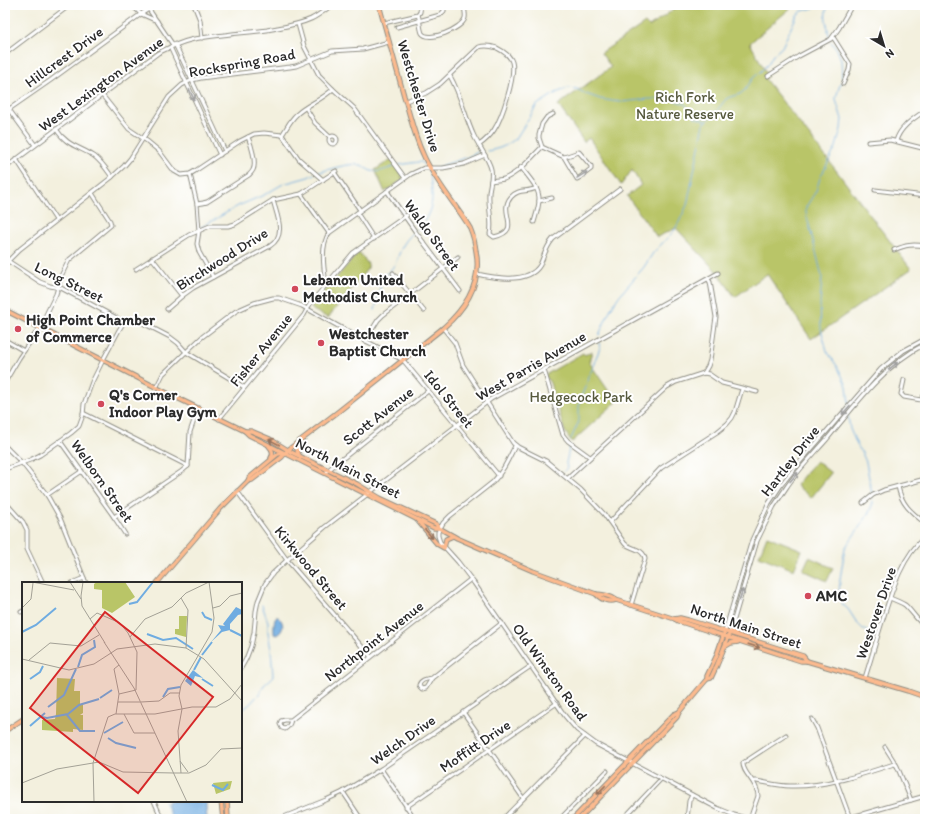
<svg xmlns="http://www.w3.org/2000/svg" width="930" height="824" font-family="Itim,sans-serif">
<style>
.green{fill:#b9c567;stroke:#727849}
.water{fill:#6face1;stroke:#4d6c86}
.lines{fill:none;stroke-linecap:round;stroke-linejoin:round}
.stream{stroke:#6face1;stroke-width:1}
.minor-casing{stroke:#8f8e84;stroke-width:5}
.major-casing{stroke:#8f8e84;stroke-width:5.5}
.minor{stroke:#fff;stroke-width:3}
.major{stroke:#fcba8e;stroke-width:3.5}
.oneway{stroke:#a0a0a0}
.oneway2{stroke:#94725c}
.poi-dot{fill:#d1495b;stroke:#fff;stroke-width:1.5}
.labels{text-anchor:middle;stroke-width:4;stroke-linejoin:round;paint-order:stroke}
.street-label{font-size:15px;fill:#2b2b2b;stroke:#fff}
.park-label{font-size:15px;fill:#56593d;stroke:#fff}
.poi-label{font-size:15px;font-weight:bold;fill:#2b2b2b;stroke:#fff;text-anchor:start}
.inset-river{fill:none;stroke:#6face1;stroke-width:2}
.inset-road{fill:none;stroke:#a3a196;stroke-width:1}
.view{fill:#d62828;fill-opacity:0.15;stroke:#d62828;stroke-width:2}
.inset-edge{fill:none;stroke:#2b2b2b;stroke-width:2}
</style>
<rect width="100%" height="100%" fill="#fff"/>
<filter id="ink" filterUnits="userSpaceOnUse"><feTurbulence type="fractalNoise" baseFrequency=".025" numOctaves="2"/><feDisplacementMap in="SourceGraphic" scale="8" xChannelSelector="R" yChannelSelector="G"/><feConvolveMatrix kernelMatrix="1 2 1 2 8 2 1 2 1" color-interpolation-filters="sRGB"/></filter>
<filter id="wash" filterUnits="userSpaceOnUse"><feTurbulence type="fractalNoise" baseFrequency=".012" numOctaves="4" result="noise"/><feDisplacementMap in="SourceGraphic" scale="16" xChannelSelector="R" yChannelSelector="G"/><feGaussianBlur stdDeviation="0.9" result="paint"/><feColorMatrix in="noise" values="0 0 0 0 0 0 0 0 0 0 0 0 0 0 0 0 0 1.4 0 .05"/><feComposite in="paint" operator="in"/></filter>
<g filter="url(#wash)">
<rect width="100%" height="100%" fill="#f3f0de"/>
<g class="green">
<path d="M 680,5 L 794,5 L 750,43 L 768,76 L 765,79 L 829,161 L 911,269 L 811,339 L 767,274 L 735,297 L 718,273 L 676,228 L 657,237 L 627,196 L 641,185 L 632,170 L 621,185 L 589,138 L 584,142 L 558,105 L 611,67 L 601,53 L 645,23 L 649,27 Z"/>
<path d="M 392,159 L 405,178 L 385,192 L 375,170 Z"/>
<path d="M 359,252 L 368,264 L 368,268 L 328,318 L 313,310 L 311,308 L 316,300 Z"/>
<path d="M 592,351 L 589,362 L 616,402 L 572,442 L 565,432 L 550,383 L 545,375 L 583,353 L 585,355 Z"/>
<path d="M 816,461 L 831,473 L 811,498 L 796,485 Z"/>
<path d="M 767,536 L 802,550 L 794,570 L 759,556 Z"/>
<path d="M 809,557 L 833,568 L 827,581 L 803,570 Z"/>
</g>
<g class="water">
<path d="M 276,617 L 278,617 C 285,622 284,632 276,635 L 274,634 C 274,628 273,623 276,617 Z"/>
<path d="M 167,801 L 209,801 L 206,805 L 207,819 L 172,819 L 167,806 Z"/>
</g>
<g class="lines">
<g class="stream">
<path d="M 828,5 C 825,14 825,16 827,25 C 828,29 828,33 830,38"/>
<path d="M 831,42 L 837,49 L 841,60 L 842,78"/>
<path d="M 841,82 L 836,97 L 836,100 L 842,119 L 841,129 L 836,147 L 820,178 L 816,191 L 806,207 L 806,213 L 822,276 L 820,303 L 821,329 L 827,351 L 837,366 L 847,386 L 849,405"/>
<path d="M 487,151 C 499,149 508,146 517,137 L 537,105 L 556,93 L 568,88 L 577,89 L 586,94 L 600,99 L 612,101 L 621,102 L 649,99 L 671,99 L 685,104 L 689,110 L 695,117 L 706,121"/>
<path d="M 399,165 C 406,164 415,162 422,162 L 425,166"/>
<path d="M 437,167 L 468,157 L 478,152"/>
<path d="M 317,173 C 326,170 352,162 361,165 C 364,166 368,170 371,171 C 379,173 386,169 393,167"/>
<path d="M 200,228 L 238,206 L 264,195 L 283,184 L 308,177 L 314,174"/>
<path d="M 417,230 C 427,220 433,207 432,193 C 432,186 430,179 430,171 L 427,169"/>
<path d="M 375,310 C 377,301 380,284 385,276 C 388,272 392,269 395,264 C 401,250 402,243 414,232"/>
<path d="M 599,335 L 610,310 L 619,296 L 644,267 L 653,253 L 674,231 L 679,222 L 687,205 L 704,124 L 715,113 L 726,99 L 730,97 L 740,94 L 745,90 L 753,78 L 759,73 L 768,64 L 773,55 L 782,47 L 797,15 L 802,11 L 824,5"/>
<path d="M 848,416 L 850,429 L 857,445 L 862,453 L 866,462 L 872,494"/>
<path d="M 571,439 L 579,421 L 579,407 L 580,400 L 583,392 L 587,383 L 588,376 L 592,370 L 595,360 L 598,353 L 600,348 L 599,343"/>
<path d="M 564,471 L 567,468 L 566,463 L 570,445"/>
<path d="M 871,633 L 863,629 L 857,623 L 848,609 L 842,604 L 839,596 L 840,579 L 845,548 L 868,515 L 873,503 L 872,497"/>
<path d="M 241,711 L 250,704 L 259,694 L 264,685 L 272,678 L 273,675 L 271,650 L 268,632 L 268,622 L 262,605"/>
<path d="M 164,801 L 170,815"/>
</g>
</g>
</g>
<g filter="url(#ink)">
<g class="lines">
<g class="minor-casing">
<g id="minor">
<path d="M 130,5 L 136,9 L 141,14 L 157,21"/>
<path d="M 146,5 L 173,45"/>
<path d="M 194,5 L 200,20 L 202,38"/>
<path d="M 418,15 C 420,19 420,29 422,33 C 428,43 462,29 465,18 C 466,14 464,9 464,5"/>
<path d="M 384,23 L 418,15 L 420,12 L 421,5"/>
<path d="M 298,24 L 304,46 L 319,75 L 333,89 L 354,108 L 405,178"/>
<path d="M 397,27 L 440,15 L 444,11 L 444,5"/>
<path d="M 833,37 L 850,64 L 849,70 L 843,84"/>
<path d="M 175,44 L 225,151"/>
<path d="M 170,47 L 220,155"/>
<path d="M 5,54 L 70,5"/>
<path d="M 450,76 C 461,95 465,117 474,136 C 479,146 489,160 491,169 C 493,178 489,186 489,194 C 488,208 493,221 490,234 L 494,237 C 524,230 497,213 511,197 C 519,188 527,193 536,188"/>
<path d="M 768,76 L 799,56 L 831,39 L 839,28 L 852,5"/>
<path d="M 102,95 L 129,129 L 147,141 L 159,151 L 174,171 L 181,175 L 190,174 L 195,171 L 240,141 L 254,134 L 264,133 L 282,135 C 287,128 290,120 297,114 C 308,104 322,100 333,89"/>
<path d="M 406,101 L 426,93 L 440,84 L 479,47 C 485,45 491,46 497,48 C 503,51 510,55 512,62 C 516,76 502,118 494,130 C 490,136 485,141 479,145"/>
<path d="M 5,104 L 35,145"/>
<path d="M 306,108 L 315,123 L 330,137"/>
<path d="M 5,112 L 51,80 L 141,14 L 155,5"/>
<path d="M 553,114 L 547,117 L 542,124 L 539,135 L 539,138 L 542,147 L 564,157 L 577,179 L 579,178 L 591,169 L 591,166 L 579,152 L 564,157"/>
<path d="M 56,129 C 67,146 78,146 94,156 C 102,162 107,170 112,177"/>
<path d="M 282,135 L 299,159 L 323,180"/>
<circle cx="333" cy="140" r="4"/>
<path d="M 896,141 C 900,127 912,120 923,112"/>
<path d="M 868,142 L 890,140 L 922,148 L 925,150"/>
<path d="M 16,159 L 56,220"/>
<path d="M 521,167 C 528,177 540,188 539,200 C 539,207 536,215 534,222"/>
<path d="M 5,168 L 158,53 C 170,47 181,42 194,39 C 218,35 243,33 267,30 C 282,27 298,25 311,19 C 319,15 325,10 332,5"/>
<path d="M 334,172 L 360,210"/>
<path d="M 190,174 L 197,204 L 199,231 L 197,244 L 199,252 L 213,277"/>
<path d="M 491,181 C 495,180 500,180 504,179 C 519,173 531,158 542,147"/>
<path d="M 875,190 L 925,196"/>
<path d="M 387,191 L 415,231 L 460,291"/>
<path d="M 301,194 L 329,233"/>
<path d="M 539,201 L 552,198"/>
<path d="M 197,204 L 203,203 L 207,202 L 249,175 C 251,173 252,172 253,170 C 257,163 251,144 248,137"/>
<path d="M 357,213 L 374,239"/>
<path d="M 894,250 C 906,245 912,244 925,246"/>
<path d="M 152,258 L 182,296"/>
<path d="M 5,259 L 40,282 L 50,286 L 61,288 L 124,322"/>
<path d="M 5,264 L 20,249 L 112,177 L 124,166 L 130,159 L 169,97 L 182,85 L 192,80 L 201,78 L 290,67 L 296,66 L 332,51 L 363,49 L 389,42"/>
<path d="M 136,269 L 189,235 L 210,226 L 228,226 L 235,224 L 273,200 L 301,194 L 336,171"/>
<path d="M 393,273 L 424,311"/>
<path d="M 477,274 C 494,278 529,284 540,265 C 544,256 546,247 553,239 L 620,189"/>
<path d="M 326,284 C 324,270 320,246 329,233 L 411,174 L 424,168 L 443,168 L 464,164 L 485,155"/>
<path d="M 167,309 L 182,296 L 193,288 L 270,246 C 287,235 277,216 273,200"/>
<path d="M 443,328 L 455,343 L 463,365 L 513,443 L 518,447 L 546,461 L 581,490 L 604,514 L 625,544 C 632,549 644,549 645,559 L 631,605"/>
<path d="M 5,340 L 24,351"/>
<path d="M 365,341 L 378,320 L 383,315 L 458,257"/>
<path d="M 544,370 L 563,435 L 568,441 L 590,457"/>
<path d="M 704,373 L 709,374 L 722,383 L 757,392"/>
<path d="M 904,380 L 901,394 L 904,397 L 921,400 L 925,394"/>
<path d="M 5,382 L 19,358 L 40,327 L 56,294 L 62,274 L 69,260 L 111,225 L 110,221 L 92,193"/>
<path d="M 156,388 L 163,374 L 186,352 L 202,337 L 236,311 L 254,303 L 273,298 L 279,298 L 302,306 L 356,336 L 403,360 L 499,476"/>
<path d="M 83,413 L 188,466"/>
<path d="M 219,419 L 304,315 L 310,304 L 353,253 L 407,215"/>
<path d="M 60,441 L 114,517 L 125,534"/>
<path d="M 5,446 L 22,463 L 47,495 L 60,518 L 86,583"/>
<path d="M 515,446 C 508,460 504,470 493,482 L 450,516 L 443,523 L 438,532 L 438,536 L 440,542 L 458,562 L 474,583 L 565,716 L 577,730 L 596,744 L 717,808 L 734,815 L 749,819"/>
<path d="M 5,469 L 30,460 L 40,455 L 71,433 L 79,426 L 83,415 L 84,404 L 92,382 L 103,360 L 119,330 L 124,322 L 127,320 L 137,320 L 170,337 L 178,343 L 186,352 L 244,387"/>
<path d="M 327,471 L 428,391"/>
<path d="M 568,478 L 667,387 L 676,382 L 704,373 L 708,366 L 710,360 L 716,317 L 715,311 L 710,282 L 708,279"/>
<path d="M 898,486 C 901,504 911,512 925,523"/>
<path d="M 237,491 L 287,560 L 371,657"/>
<path d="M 47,495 L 82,471"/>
<path d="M 5,502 L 23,522 L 27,530 L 27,549 L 43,583"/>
<path d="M 863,503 L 873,495 L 884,490 L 925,479"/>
<path d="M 114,517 L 182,471 L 188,466 L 190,432 L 198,409"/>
<path d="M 610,522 L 661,468 L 717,432 L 727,424 L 732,418 L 735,412 L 742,389"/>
<path d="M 72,583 L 84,578"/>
<path d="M 890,598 C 895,600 900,602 905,605 C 912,611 917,621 925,626"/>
<path d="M 21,612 L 23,611"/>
<path d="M 725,631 L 752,540 L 769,503 L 781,485 L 799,463 L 881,369 L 903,351 L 925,339"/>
<path d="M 730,633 L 757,541 L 774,506 L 786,488 C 797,471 813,455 827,439 C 856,404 884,365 925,344"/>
<path d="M 241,668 L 246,659 L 251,646 L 254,632 L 256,611 L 258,601 L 265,584 L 273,573 L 287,560 L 325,527 L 491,399 L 718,273"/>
<path d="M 432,678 C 427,679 421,679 419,685 L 420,687 L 422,689 L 426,688 L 432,678 L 502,623"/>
<path d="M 865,678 C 871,659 876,641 882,622 C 891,594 901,557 925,537"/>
<path d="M 463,712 L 523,798"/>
<path d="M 812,719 L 817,728 L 850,818"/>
<path d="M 291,720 L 285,720 L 281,721 L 280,724 L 282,728 L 285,729 C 289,727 290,724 291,720 L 471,579"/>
<path d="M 885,747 L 897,766 L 911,800"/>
<path d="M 381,769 L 415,819"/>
<path d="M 754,781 L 757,781 C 768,783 779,786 790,786 C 825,787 861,775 894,764 L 896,765"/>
<path d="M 343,792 L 361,819"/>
<path d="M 154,801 L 162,819"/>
<path d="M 406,807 L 557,703"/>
<path d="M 279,819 L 326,800 L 343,792 L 381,769 L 531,666"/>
<path d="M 503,819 L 585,736"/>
<path d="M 560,819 L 607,771"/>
<path d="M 623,819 L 661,779"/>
<path d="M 687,819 L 689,801 L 692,795"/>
<path d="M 750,819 L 758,796 C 758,782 742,773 743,763 L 786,735"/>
<path d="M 845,819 L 925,796"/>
</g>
</g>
<g class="major-casing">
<g id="major">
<path d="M 5,310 L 173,396 L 245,431 L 249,435 L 378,500 L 434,528 L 439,528 L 457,538 L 533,571 L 596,594 C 602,594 611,596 616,600 L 675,619 L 678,621 L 801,661 L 807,661 L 908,691 L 925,697"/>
<path d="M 245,431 L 251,431 L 270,439 L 291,452 L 357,484 L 380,498 L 436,524 L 439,528"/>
<path d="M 269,446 C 272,449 274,454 271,458"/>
<path d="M 299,455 C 295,449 298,446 301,441"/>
<path d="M 248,481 L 252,480 L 282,457 L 288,450 L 339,411 L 443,328 C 466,308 482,282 476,251 C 475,243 473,235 470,228 C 466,221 461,214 456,207 C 444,190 431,173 423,154 C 414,135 410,115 404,96 C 396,66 387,35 379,5"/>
<path d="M 417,520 L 437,544 L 444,548 L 446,539 L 453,536"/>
<path d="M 157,583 L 220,509 L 248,481 L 249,478 L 278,454 L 283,453"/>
<path d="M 596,594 C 600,599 609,603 616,600"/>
<path d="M 675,619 L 680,618 L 688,620 L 787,651 L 803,656 L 807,661"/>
<path d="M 731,627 L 733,632 L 736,634"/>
<path d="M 726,646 L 731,643 L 738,642"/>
<path d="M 707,679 L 707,676 L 716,657 L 724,634"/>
<path d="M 5,731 L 23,719"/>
<path d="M 221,801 L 223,819"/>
<path d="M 227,801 L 228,819"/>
<path d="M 573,819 L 674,714 L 679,712 L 707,679 L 711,678 L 717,665 L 730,633"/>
<path d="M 579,819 L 677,717 L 679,712"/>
</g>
</g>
<use href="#minor" class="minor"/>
<use href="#major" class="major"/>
</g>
<defs><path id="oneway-shaft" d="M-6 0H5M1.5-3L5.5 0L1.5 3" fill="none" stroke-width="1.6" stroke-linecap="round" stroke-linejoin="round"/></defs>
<g class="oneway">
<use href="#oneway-shaft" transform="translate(192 95) rotate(65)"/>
<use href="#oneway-shaft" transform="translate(582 175) rotate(-32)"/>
<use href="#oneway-shaft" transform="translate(893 366) rotate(-40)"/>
<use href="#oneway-shaft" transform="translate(846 410) rotate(131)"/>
<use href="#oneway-shaft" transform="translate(794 477) rotate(-50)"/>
<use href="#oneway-shaft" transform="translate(741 595) rotate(-73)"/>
</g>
<g class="oneway2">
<use href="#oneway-shaft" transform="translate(274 442) rotate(-152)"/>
<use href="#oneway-shaft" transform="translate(429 534) rotate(49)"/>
<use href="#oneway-shaft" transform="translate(754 646) rotate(18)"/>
<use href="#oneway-shaft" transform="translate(601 790) rotate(134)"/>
</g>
</g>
<g class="poi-dot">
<circle cx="295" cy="289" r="4"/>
<circle cx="18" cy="329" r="4"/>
<circle cx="321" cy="343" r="4"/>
<circle cx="101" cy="404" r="4"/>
<circle cx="808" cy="596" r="4"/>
</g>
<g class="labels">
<g class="street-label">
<text transform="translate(64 57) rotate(-36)" y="5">Hillcrest Drive</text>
<text transform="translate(242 63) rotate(-10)" y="5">Rockspring Road</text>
<text transform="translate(101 84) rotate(-36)" y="5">West Lexington Avenue</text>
<text transform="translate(419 96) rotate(73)" y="5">Westchester Drive</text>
<text transform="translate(432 235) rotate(54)" y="5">Waldo Street</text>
<text transform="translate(222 259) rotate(-32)" y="5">Birchwood Drive</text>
<text transform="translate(69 282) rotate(26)" y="5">Long Street</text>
<text transform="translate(261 350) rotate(-51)" y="5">Fisher Avenue</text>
<text transform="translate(531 366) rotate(-30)" y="5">West Parris Avenue</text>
<text transform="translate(449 399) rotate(51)" y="5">Idol Street</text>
<text transform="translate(378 416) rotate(-38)" y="5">Scott Avenue</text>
<text transform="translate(790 461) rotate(-52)" y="5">Hartley Drive</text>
<text transform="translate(348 468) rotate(27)" y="5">North Main Street</text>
<text transform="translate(102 481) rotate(55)" y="5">Welborn Street</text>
<text transform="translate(311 568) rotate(50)" y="5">Kirkwood Street</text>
<text transform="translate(876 613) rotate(-71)" y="5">Westover Drive</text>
<text transform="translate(746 626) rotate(18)" y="5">North Main Street</text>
<text transform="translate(374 641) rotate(-38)" y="5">Northpoint Avenue</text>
<text transform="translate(550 672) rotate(54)" y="5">Old Winston Road</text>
<text transform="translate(403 740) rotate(-35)" y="5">Welch Drive</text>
<text transform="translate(475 746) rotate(-34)" y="5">Moffitt Drive</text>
</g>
<g class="park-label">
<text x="685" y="102">Rich Fork<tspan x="685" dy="17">Nature Reserve</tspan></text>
<text x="581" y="402">Hedgecock Park</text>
</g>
<g class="poi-label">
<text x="303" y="285">Lebanon United<tspan x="303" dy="17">Methodist Church</tspan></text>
<text x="26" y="325">High Point Chamber<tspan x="26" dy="17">of Commerce</tspan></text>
<text x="329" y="339">Westchester<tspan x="329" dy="17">Baptist Church</tspan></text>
<text x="109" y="400">Q's Corner<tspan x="109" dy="17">Indoor Play Gym</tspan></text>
<text x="816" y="601">AMC</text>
</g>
</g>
<g transform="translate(22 582)">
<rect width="220" height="220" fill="#f3f0de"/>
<path d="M 75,0 L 103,0 L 113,15 L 90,31 L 80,26 L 80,8 L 72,7 L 72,2 ZM 157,34 L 165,34 L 164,55 L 153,52 L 153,47 L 157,47 ZM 35,96 L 53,97 L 52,109 L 58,109 L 58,122 L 61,123 L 61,131 L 58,133 L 61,133 L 61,148 L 51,147 L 51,150 L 20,148 L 20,138 L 33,137 L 34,132 ZM 210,199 L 208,207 L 194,212 L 191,201 Z" fill="#b9c567"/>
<path d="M 214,25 L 220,28 L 220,32 L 216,33 L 208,42 L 208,48 L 200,50 L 189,60 L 199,48 L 196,43 L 203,44 L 201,42 ZM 171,88 L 181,96 L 173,94 L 169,104 L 163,99 Z" fill="#6face1"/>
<path class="inset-river" d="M 107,22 L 115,20 L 131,0M 180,30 L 183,35 L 190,38M 208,48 L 220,54M 0,50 L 14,43 L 34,26M 125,52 L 141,58 L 154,56 L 171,67M 180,73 L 190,60M 56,85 L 60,73 L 73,65 L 72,58M 172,88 L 179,75M 8,97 L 18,90 L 21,84M 180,97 L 191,104M 141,115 L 146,107 L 158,105M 78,116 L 90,108M 26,125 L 42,113 L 54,87M 45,133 L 58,149 L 73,149M 20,135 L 25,136 L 46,132 L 57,123 L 77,117M 8,144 L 23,131M 82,151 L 101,140M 86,156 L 94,161 L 114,166M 190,203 L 201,208 L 206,202"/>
<path class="inset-road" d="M 10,0 L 52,8M 48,0 L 59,17M 61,0 L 59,14 L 60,24 L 83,61M 159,16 L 166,28 L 164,66M 0,26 L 9,17 L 11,1M 191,26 L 198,24 L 208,14 L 220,11M 68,37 L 75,31 L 98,41 L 106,51 L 115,70 L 114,108 L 97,112M 108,55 L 123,37 L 150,25 L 164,11 L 187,0M 82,60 L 112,106 L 165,220M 89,71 L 95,67 L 133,62 L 164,66 L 182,77 L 220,119M 0,77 L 47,88 L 72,82 L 89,71M 7,78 L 28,61 L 59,64 L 77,53M 96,120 L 118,120M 119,120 L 137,119 L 148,111 L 158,111M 160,127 L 157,114 L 159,103 L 190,50 L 192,36 L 187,0M 94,132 L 97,112 L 92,87 L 97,83M 102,132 L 112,151 L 133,151M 158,179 L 166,190M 152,191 L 167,191 L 184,183 L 199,167 L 220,166M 159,191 L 156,149 L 160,127M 0,201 L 35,187 L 77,180 L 101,190 L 152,191M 72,220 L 71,181 L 86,135 L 93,132 L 133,132 L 170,125 L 194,125 L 208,117 L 220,102"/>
<path class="view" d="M 83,30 L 191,115 L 116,211 L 8,126 Z"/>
<rect width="220" height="220" class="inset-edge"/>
</g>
<rect width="930" height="824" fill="none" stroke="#fff" stroke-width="20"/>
<g transform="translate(884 46) rotate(142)" stroke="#ffffff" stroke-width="3" paint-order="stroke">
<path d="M0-3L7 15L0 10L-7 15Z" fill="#2b2b2b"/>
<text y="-6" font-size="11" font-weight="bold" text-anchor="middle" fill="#2b2b2b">N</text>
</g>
</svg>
